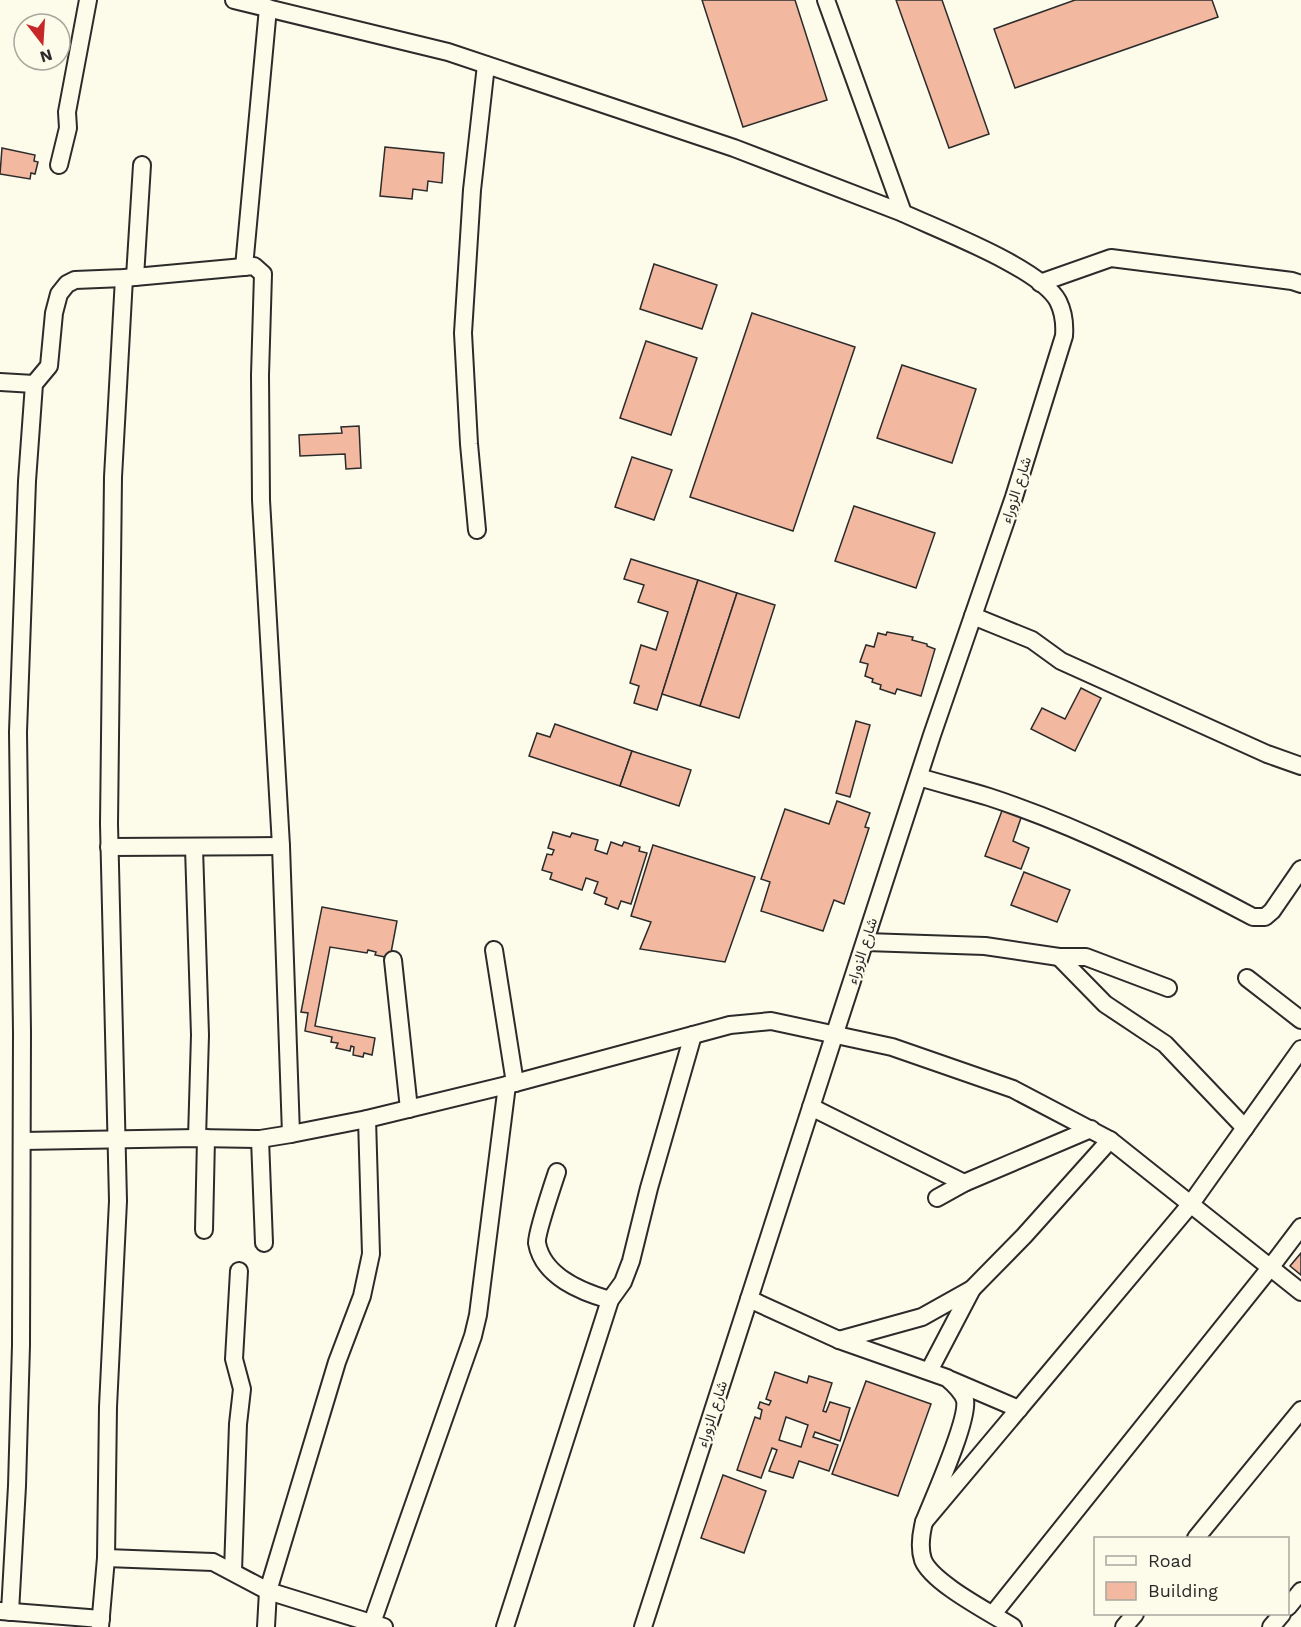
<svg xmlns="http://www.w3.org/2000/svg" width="1301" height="1627" font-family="'Work Sans',Vazirmatn,sans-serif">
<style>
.building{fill:#f2b8a0;stroke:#2b2b2b;stroke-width:1.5;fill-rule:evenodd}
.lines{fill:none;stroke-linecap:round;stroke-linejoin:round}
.minor-casing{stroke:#2b2b2b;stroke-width:20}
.minor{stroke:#fdfbea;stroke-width:16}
.labels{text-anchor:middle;stroke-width:4.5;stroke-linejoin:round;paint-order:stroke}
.street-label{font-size:15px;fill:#2b2b2b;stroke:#fdfbea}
</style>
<rect width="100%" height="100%" fill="#fdfbea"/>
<g class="building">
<path d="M 702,0 L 795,0 L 827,100 L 743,127 Z"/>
<path d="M 896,0 L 942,0 L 989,134 L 949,148 Z"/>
<path d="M 1075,0 L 1212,0 L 1218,17 L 1015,88 L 994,29 Z"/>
<path d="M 385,147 L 444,153 L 442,183 L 428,181 L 427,191 L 413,189 L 412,199 L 380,196 Z"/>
<path d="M 2,148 L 35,155 L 34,161 L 38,162 L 35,174 L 31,173 L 30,179 L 0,174 Z"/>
<path d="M 654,264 L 717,285 L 702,329 L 640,309 Z"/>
<path d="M 752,313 L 855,347 L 793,531 L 690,497 Z"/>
<path d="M 646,341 L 697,358 L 671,435 L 620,418 Z"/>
<path d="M 902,365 L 976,389 L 952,463 L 877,438 Z"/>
<path d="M 359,426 L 361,468 L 346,469 L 345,454 L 300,456 L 299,435 L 342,433 L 341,427 Z"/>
<path d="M 632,457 L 672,470 L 654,520 L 615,507 Z"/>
<path d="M 854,506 L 935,533 L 916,588 L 835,561 Z"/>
<path d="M 631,559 L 698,580 L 657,710 L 634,703 L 639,686 L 630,683 L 641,645 L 656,650 L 668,612 L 638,602 L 644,585 L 624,579 Z"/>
<path d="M 698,580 L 737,593 L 700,706 L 662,694 Z"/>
<path d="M 737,593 L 775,605 L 739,718 L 700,706 Z"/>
<path d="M 887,632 L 913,637 L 912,640 L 927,644 L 927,646 L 935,649 L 921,696 L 897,689 L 895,694 L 880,689 L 881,685 L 872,682 L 873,679 L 865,676 L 868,664 L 860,662 L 866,645 L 874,647 L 878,633 L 886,635 Z"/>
<path d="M 1081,688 L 1101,698 L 1075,751 L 1031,729 L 1042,708 L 1065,719 Z"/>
<path d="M 856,721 L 870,725 L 850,797 L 836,793 Z"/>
<path d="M 555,724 L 632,751 L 620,786 L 529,756 L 537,733 L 550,737 Z"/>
<path d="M 632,751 L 691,770 L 679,806 L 620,786 Z"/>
<path d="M 837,801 L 870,813 L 865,827 L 869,828 L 844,904 L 834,900 L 823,931 L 761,911 L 770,882 L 761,879 L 785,809 L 829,824 Z"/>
<path d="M 1003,808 L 1022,815 L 1013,841 L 1029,848 L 1021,869 L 985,856 Z"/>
<path d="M 553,832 L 570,837 L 572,833 L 598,840 L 595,850 L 607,854 L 611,842 L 622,846 L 624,842 L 640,847 L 639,851 L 647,853 L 631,904 L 621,901 L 618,909 L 605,904 L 607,898 L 594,893 L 598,882 L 586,878 L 582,890 L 550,879 L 552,873 L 542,870 L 547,854 L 552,855 L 554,850 L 548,848 Z"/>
<path d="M 653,845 L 755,877 L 725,962 L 640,949 L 651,922 L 631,916 Z"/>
<path d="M 1024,872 L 1070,890 L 1057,922 L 1011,905 Z"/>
<path d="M 322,907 L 397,921 L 390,958 L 375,955 L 376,952 L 368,950 L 367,953 L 330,947 L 315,1026 L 375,1038 L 372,1055 L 364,1053 L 363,1057 L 353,1055 L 354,1047 L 351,1046 L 350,1051 L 336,1048 L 338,1043 L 331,1042 L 332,1037 L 305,1031 L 308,1013 L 301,1012 Z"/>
<path d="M 1301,1253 L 1301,1275 L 1290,1266 Z"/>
<path d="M 775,1372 L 807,1383 L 809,1376 L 832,1383 L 823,1411 L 826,1412 L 830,1402 L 850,1408 L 840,1441 L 815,1432 L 813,1437 L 838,1445 L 829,1471 L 799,1461 L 793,1478 L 769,1471 L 777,1450 L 772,1448 L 761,1478 L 737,1470 L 755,1417 L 760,1419 L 762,1410 L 758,1408 L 760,1402 L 769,1405 L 771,1401 L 766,1399 ZM 786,1417 L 808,1425 L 801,1447 L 779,1440 Z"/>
<path d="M 866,1381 L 931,1404 L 898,1496 L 832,1474 Z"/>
<path d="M 723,1475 L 766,1491 L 744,1553 L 701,1538 Z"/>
</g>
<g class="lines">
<g class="minor-casing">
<g id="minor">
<path d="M 234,0 L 448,52 L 734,148 L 903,213"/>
<path d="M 59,165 L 68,128 L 67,112 L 88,0"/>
<path d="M 244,267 L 268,8"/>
<path d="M 135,277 L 142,165"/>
<path d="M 1040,283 L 1111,258 L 1292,281 L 1301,284"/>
<path d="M 0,382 L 34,384"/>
<path d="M 477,530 L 469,444 L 463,333 L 472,190 L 486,65"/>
<path d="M 973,616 L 1032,640 L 1061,661 L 1267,754 L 1301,766"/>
<path d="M 919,777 C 942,784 966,790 989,797 C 1081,827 1168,872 1253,917 L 1265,917 L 1272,911 L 1301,869"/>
<path d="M 109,847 L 281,846"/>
<path d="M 194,848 L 200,1035 L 197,1138"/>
<path d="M 866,942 L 985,946 L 1059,957 L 1086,957 L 1168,988"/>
<path d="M 494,950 L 515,1083"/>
<path d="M 1059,957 L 1105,1004 L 1165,1044 L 1245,1128"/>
<path d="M 393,960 L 409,1109"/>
<path d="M 1247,978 L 1301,1020"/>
<path d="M 811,1107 L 964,1183"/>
<path d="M 260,1139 L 264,1243"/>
<path d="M 22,1141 L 197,1138 L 260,1139 L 291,1134 L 367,1119 L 515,1083 L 730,1025 L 771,1021 L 892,1047 L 1013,1089 L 1110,1140 L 1301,1292"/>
<path d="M 557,1172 C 553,1184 536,1235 537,1243 C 543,1277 582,1292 610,1300"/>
<path d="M 937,1198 L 964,1183 L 1091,1129"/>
<path d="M 204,1230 L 206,1138"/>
<path d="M 749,1299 L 839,1340 L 947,1378 C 954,1384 962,1391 965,1400 C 969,1420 933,1499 924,1522 C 921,1534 919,1548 923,1560 C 932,1583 991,1613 1013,1627"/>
<path d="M 839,1340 L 922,1317 L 972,1289 L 1024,1236 L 1110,1140"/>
<path d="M 929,1371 L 972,1289"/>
<path d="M 951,1380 L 1019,1409"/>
<path d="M 924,1522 L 1190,1205 L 1301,1049"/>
<path d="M 1196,1538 L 1301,1410"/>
<path d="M 106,1558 L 213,1562 L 268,1591 L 384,1627"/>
<path d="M 233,1571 L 238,1424 L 242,1389 L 234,1359 L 239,1271"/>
<path d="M 1288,1607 L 1301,1591"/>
<path d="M 0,1611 L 101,1619"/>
<path d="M 10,1612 L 17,1486 L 21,1345 L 22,1032 L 18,732 L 27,481 L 34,384 L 49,366 L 54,313 L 59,294 L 67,284 L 75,280 L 124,278 L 254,266 L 263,274 L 260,375 L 261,500 L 281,846 L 291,1134"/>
<path d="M 993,1614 L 1270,1268 L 1301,1227"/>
<path d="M 372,1623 L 473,1336 L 478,1315 L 507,1085"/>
<path d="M 100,1627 L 106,1558 L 108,1407 L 118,1201 L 109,824 L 113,477 L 124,278"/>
<path d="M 266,1627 L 268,1591 L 337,1362 L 362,1296 L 371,1254 L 367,1119"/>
<path d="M 505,1627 L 610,1300 L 623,1282 L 631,1261 L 649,1188 L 693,1035"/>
<path d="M 643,1627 L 835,1033 L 932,735 L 1014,497 L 1064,336 C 1065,323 1064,313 1058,301 C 1040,268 939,230 903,213 L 826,0"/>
<path d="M 1124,1627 L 1135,1614"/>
<path d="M 1271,1627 L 1282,1614"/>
</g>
</g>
<use href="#minor" class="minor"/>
</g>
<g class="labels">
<g class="street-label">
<text transform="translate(1016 490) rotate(-72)" y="5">شارع الزوراء</text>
<text transform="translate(862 951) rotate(-72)" y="5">شارع الزوراء</text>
<text transform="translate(712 1414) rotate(-72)" y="5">شارع الزوراء</text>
</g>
</g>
<rect x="1094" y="1537" width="195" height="78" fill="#fdfbea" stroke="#a9a89e" stroke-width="1.5"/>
<rect x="1106" y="1556" width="30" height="9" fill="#fdfbea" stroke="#a9a89e" stroke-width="1.5"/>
<text x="1148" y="1567" font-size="18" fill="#2b2b2b">Road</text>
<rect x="1106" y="1582" width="30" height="18" fill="#f2b8a0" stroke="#a9a89e" stroke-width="1.5"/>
<text x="1148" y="1597" font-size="18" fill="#2b2b2b">Building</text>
<g transform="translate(42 42) rotate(163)"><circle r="28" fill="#fdfbea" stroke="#a9a89e" stroke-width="1.5"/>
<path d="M0-4.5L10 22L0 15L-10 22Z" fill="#c62828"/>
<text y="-9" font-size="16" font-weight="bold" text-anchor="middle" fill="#2b2b2b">N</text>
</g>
</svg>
